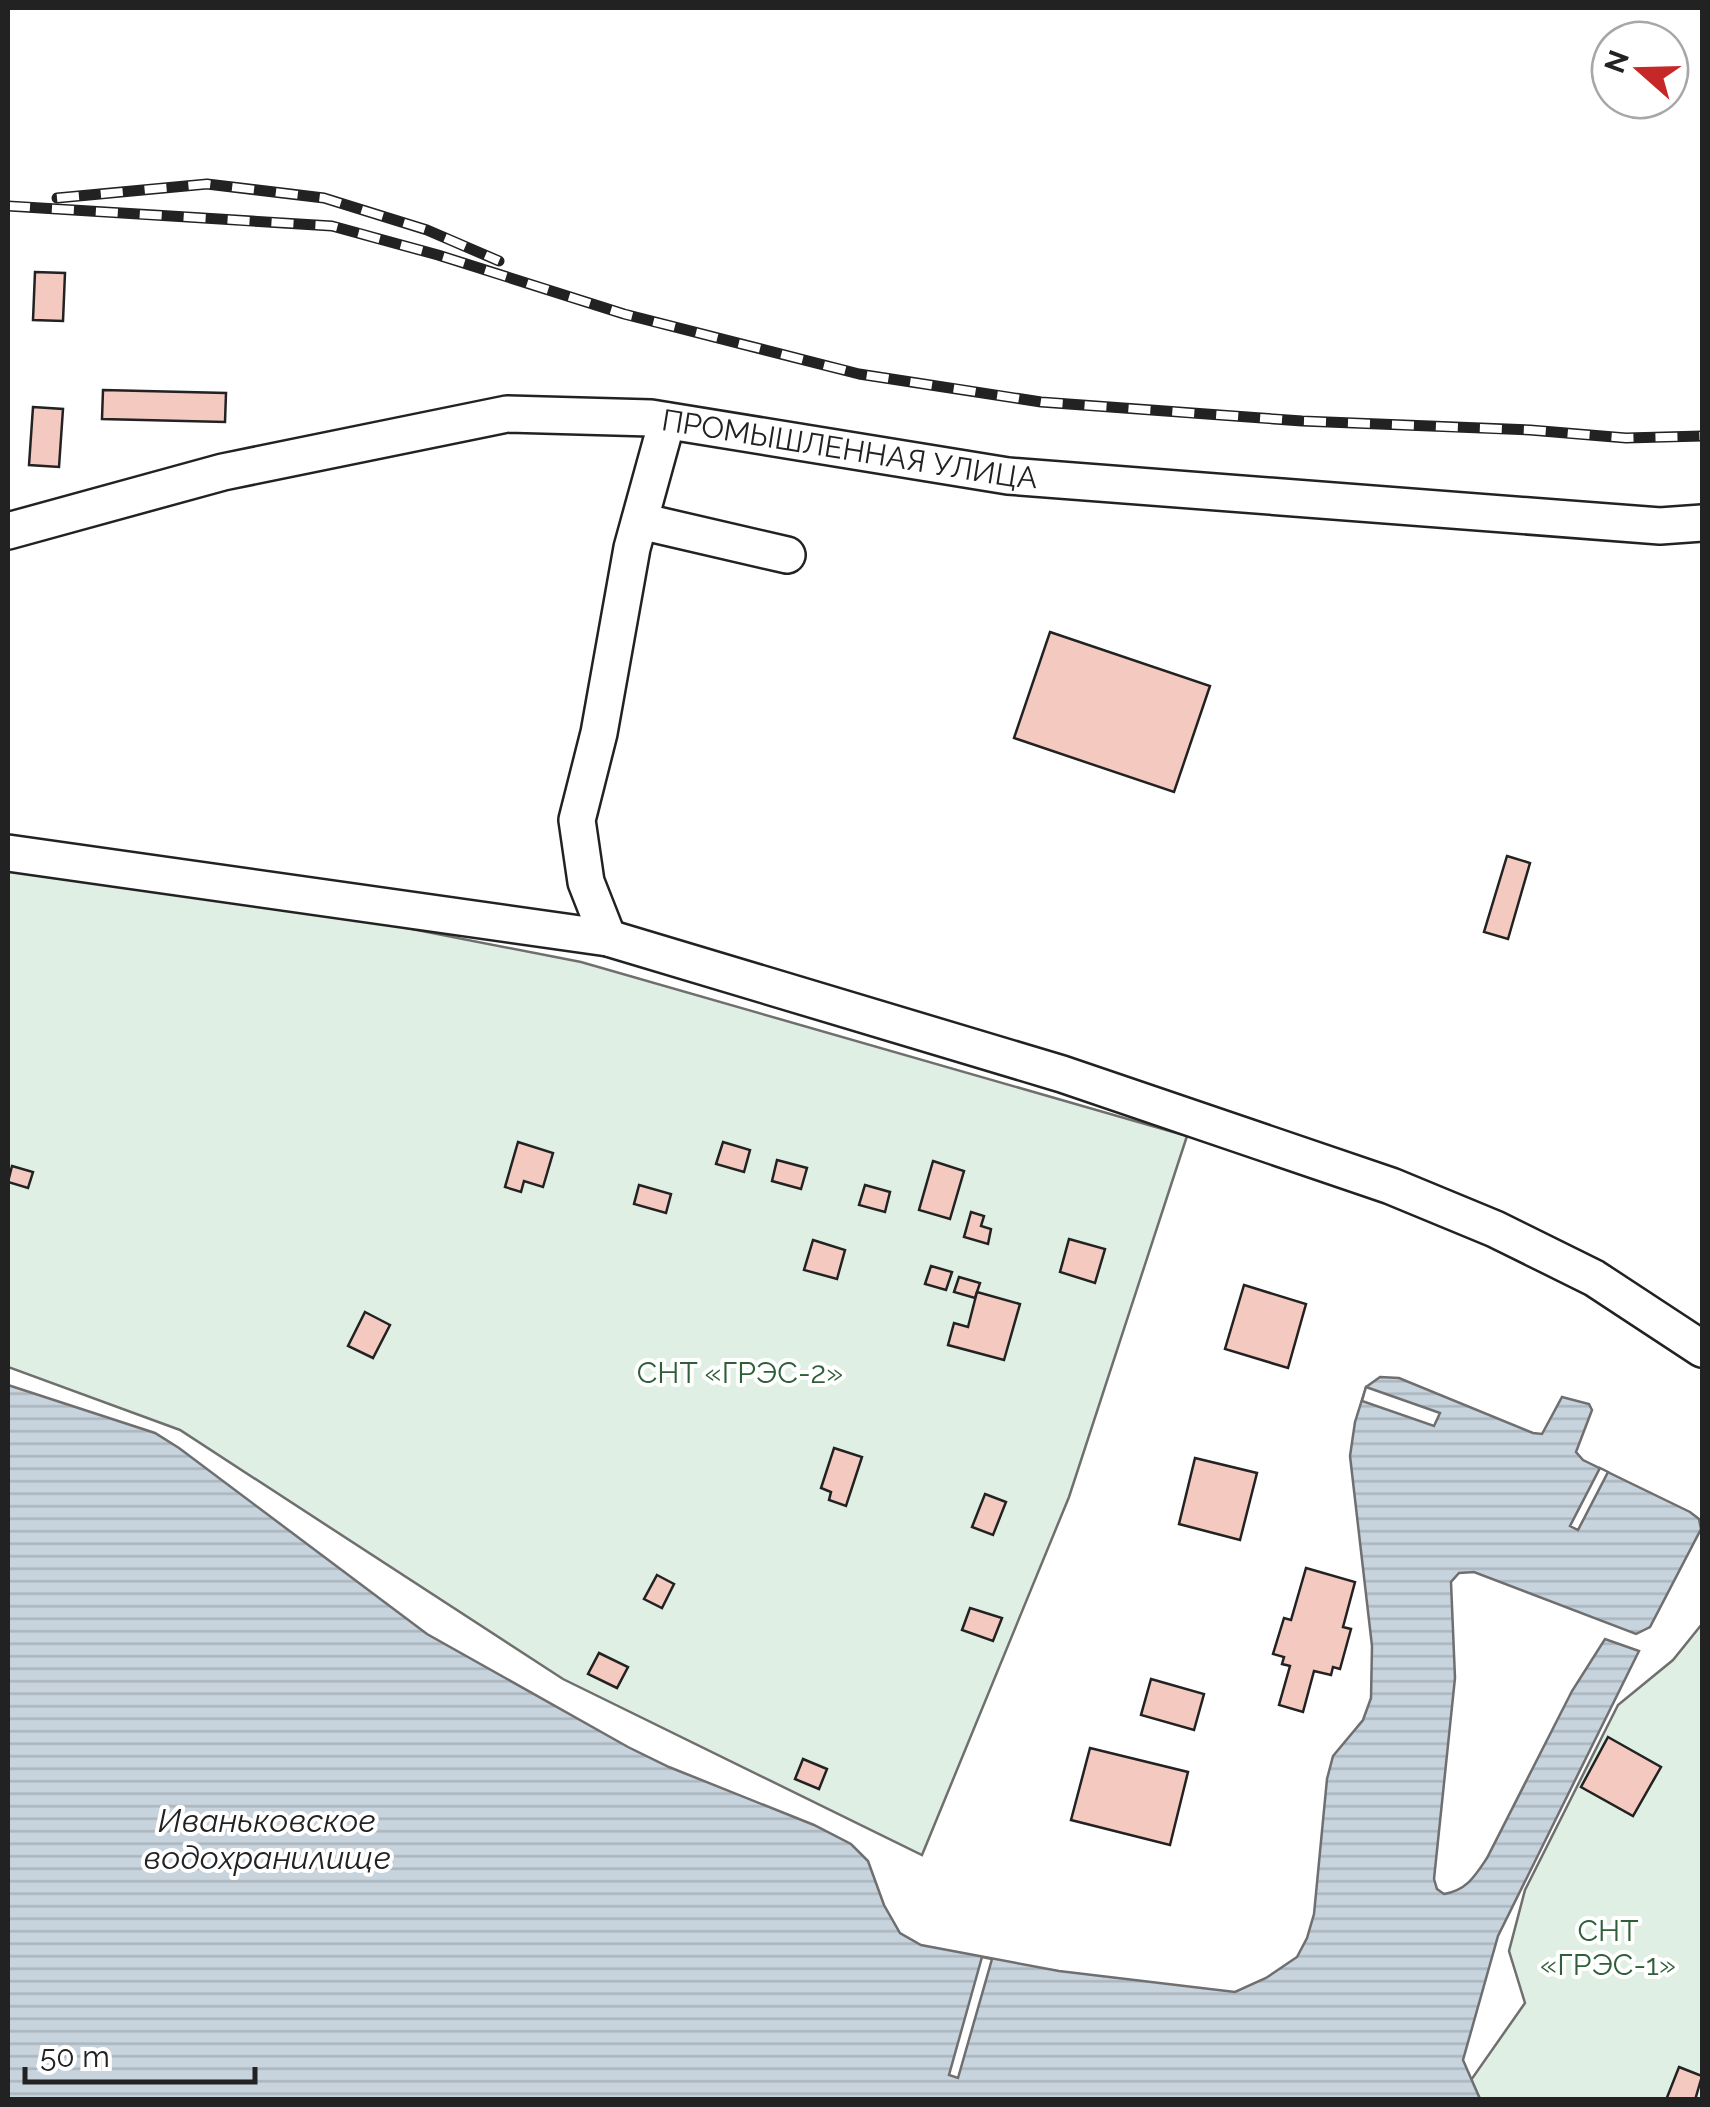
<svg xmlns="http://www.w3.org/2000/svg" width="1710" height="2107" font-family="Raleway,sans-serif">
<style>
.garden{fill:#e0efe3;stroke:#6f6f6f;stroke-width:2.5}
.water{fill:url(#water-rules);stroke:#6f6f6f;stroke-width:2.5}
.pier{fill:#fff;stroke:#6f6f6f;stroke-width:2.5}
.building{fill:#f3c9c0;stroke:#222;stroke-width:2.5}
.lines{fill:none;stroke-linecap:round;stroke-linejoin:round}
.minor-casing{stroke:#222;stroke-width:40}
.minor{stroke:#fff;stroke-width:35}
.rail-casing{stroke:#222;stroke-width:11}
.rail{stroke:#fff;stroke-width:8;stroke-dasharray:22;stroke-linecap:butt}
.labels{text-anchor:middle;stroke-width:8;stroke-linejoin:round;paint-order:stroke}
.street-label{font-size:30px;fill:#222;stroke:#fff}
.park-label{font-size:30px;fill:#2f5e38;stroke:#fff}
.water-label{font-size:32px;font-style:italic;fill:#222;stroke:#fff}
</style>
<defs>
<pattern id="water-rules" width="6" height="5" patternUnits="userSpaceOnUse" patternTransform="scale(2.5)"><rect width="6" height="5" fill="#c7d3dd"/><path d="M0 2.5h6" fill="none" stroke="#abb5bd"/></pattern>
</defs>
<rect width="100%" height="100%" fill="#fff"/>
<g class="garden">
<path d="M 8,864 L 206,889 L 581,962 L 1187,1136 L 1069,1497 L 922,1855 L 563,1679 L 180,1430 L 8,1367 Z"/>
<path d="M 1702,1624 L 1702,2099 L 1480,2099 L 1471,2080 L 1525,2003 L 1509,1951 L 1525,1890 L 1618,1705 L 1673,1660 Z"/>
</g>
<path class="water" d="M 1380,1377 L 1399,1378 L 1533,1433 L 1542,1434 L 1562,1397 L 1589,1404 L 1592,1410 L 1576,1452 L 1583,1460 L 1690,1512 L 1699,1519 L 1701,1529 L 1650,1627 L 1636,1634 L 1474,1572 L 1459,1573 L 1451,1582 L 1455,1678 L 1434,1879 L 1437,1889 L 1444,1894 C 1467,1890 1475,1876 1487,1858 L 1572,1691 L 1605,1639 L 1639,1651 L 1498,1936 L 1463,2060 L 1480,2099 L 8,2099 L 8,1385 L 155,1433 L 179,1448 L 427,1634 L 628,1747 L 669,1767 L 814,1825 L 851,1844 L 868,1861 L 884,1905 L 900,1933 L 921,1945 L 1059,1971 L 1235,1992 L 1266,1978 L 1297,1957 L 1307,1938 L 1314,1914 L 1327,1779 L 1333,1756 L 1363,1720 L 1371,1698 L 1372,1646 L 1350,1456 L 1355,1422 L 1366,1387 Z"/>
<g class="pier">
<path d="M 1366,1387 L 1440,1413 L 1434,1426 L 1362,1401 Z"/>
<path d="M 1600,1468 L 1608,1472 L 1578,1530 L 1570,1526 Z"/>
<path d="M 982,1957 L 992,1959 L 958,2078 L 949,2075 Z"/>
</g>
<g class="building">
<path d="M 35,272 L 65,273 L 63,321 L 33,320 Z"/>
<path d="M 103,390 L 226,393 L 225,422 L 102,419 Z"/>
<path d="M 33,407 L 63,409 L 59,467 L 29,465 Z"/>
<path d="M 1050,632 L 1210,686 L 1174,792 L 1014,738 Z"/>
<path d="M 1507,856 L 1530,863 L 1508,939 L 1484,932 Z"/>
<path d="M 518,1142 L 553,1153 L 543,1187 L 524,1181 L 521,1192 L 505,1187 Z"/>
<path d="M 723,1142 L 750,1150 L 744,1172 L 716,1164 Z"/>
<path d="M 777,1160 L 807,1168 L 801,1189 L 772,1181 Z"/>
<path d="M 933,1161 L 964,1171 L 950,1219 L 919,1210 Z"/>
<path d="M 12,1166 L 33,1172 L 28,1188 L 8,1182 Z"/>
<path d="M 639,1185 L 671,1194 L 666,1213 L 634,1204 Z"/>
<path d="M 865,1185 L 890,1192 L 885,1212 L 859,1205 Z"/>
<path d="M 971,1212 L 984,1216 L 981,1226 L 991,1229 L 988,1244 L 964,1237 Z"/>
<path d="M 1069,1239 L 1105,1249 L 1095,1283 L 1060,1272 Z"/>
<path d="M 813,1240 L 845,1250 L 837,1279 L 804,1270 Z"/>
<path d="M 931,1266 L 952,1272 L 946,1290 L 925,1284 Z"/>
<path d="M 959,1277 L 980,1283 L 975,1298 L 954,1292 Z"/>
<path d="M 1244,1285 L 1306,1304 L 1288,1368 L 1225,1349 Z"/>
<path d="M 977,1292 L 1020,1304 L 1004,1360 L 948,1345 L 954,1323 L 968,1327 Z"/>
<path d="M 365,1312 L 390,1325 L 373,1358 L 348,1346 Z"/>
<path d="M 834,1448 L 862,1457 L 846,1506 L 829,1500 L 831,1492 L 821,1488 Z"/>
<path d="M 1195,1458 L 1257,1473 L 1240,1540 L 1179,1524 Z"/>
<path d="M 985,1494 L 1006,1502 L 993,1535 L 972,1527 Z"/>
<path d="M 1306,1568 L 1355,1582 L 1343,1627 L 1351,1629 L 1340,1669 L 1333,1667 L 1331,1675 L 1314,1671 L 1303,1712 L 1279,1705 L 1290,1666 L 1282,1664 L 1284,1657 L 1273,1654 L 1284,1618 L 1291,1620 Z"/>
<path d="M 657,1575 L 674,1584 L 662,1608 L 644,1599 Z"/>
<path d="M 970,1608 L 1002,1618 L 993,1641 L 962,1630 Z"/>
<path d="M 599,1653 L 628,1667 L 617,1688 L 588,1674 Z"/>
<path d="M 1151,1679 L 1204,1694 L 1194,1730 L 1141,1715 Z"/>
<path d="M 1608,1737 L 1661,1767 L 1633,1816 L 1581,1787 Z"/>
<path d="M 1090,1748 L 1188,1772 L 1170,1845 L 1071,1820 Z"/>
<path d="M 803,1759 L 827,1769 L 819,1789 L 795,1779 Z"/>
<path d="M 1679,2067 L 1702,2076 L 1695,2100 L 1666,2100 Z"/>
</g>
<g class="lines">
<g class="minor-casing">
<g id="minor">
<path d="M 640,521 L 787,555"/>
<path id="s1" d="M 8,531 L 223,472 L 507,414 L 651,418 L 1008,476 L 1660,526 L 1702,523"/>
<path d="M 8,853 L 608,938 L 1062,1074 L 1391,1186 L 1495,1229 L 1594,1278 L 1702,1349"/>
<path d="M 608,938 L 586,882 L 577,820 L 599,733 L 632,548 L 667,421"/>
</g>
</g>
<use href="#minor" class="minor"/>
<g class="rail-casing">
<g id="rail">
<path d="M 57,198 L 207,184 L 324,198 L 427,230 L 499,261"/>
<path d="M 8,206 L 332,226 L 438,255 L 624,314 L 859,374 L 1041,402 L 1302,421 L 1530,430 L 1626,438 L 1702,436"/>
</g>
</g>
<use href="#rail" class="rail"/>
</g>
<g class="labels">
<g class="street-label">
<text dy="10" stroke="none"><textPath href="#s1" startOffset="858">ПРОМЫШЛЕННАЯ УЛИЦА</textPath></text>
</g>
<g class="park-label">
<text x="740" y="1383">СНТ «ГРЭС-2»</text>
<text x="1608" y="1941">СНТ<tspan x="1608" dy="34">«ГРЭС-1»</tspan></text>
</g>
<g class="water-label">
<text x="267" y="1832">Иваньковское<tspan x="267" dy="37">водохранилище</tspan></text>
</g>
</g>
<rect width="1710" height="2107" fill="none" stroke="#222222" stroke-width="20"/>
<g transform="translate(1640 70) rotate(290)"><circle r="48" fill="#ffffff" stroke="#a7a7a7" stroke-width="2.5"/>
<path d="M0-8L18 38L0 25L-18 38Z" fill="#c62828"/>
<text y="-15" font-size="28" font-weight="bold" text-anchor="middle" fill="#222222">N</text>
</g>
<path d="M25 2067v15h230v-15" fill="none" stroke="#222222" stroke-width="5"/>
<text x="40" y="2067" font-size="30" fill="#222222" stroke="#ffffff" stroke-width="8" paint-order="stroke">50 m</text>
</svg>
